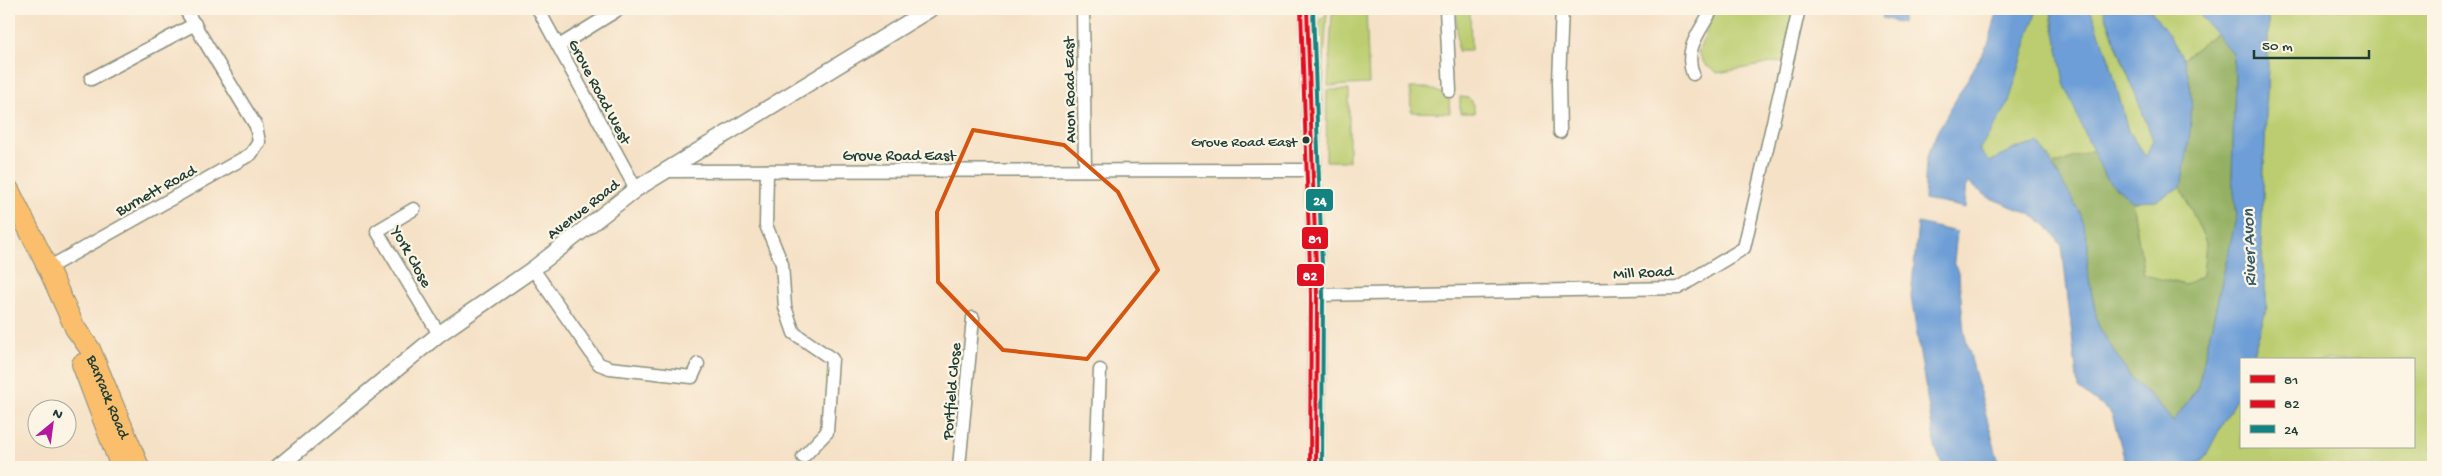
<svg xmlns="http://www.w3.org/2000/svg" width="2442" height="476" font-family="'Gochi Hand',sans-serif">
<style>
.green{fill:#bbcd70;stroke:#6d8552}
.forest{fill:#94b062;stroke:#5a764b}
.water{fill:#6d9ed7;stroke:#466e86}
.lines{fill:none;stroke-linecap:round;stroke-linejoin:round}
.minor-casing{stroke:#8a8f7d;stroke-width:15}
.tertiary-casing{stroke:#8a8f7d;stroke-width:18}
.secondary-casing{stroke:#8a8f7d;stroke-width:20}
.primary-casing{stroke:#8a8f7d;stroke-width:22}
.minor{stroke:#fff;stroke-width:12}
.tertiary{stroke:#fff;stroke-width:15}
.secondary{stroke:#fde5c5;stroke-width:18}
.primary{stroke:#fabe6d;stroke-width:20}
.bus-1-casing{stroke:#fcf5e5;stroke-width:8}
.bus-2-casing{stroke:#fcf5e5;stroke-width:8}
.bus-3-casing{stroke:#fcf5e5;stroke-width:8}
.bus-1{stroke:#e01021;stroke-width:4}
.bus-2{stroke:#e01021;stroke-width:4}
.bus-3{stroke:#128380;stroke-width:4}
.marked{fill:none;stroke:#d45610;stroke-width:4;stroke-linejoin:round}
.bus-dot{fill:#1f3d34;stroke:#fcf5e5;stroke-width:2}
.labels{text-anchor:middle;stroke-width:4.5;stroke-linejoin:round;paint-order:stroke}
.bus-label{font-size:15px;fill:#1f3d34;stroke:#fcf5e5;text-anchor:end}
.street-label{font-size:16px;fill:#1f3d34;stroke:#fcf5e5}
.water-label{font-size:18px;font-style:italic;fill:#365a65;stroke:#fcf5e5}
.line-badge{stroke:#fcf5e5;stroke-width:2}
.badge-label{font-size:14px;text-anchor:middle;font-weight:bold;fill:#fff}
</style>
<rect width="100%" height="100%" fill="#fcf5e5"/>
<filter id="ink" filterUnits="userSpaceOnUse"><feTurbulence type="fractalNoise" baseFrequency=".02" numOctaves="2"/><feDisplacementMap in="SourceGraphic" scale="10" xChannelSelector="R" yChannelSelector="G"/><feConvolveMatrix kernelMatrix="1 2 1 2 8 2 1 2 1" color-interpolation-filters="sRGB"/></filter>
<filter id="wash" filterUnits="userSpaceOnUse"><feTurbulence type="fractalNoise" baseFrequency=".0096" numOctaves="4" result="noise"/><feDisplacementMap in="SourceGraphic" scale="20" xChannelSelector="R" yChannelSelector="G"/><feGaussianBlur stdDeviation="1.12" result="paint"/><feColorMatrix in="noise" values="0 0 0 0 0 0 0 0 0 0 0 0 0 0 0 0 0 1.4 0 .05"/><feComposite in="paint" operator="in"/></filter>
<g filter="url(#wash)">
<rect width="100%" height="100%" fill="#f5e1c6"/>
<g class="green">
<path d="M 1354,9 L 1366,9 L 1369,84 L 1328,86 L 1332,15 Z"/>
<path d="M 1456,9 L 1470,9 L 1471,51 L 1458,51 Z"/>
<path d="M 1716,9 L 1795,9 L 1783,61 L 1718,73 L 1705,65 L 1698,52 Z"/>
<path d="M 2037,9 L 2051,9 L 2052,22 L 2081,125 L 2093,150 L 2054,165 L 2039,143 L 2014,149 L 1989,162 L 1979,149 C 2005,106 2022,57 2037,9 Z"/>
<path d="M 2090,9 L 2103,9 C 2118,53 2137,96 2153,140 L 2146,157 L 2128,131 L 2110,62 Z"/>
<path d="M 2150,9 L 2195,9 L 2217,32 L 2183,59 Z"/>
<path d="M 2268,9 L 2433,9 L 2433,467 L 2187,467 L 2203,460 L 2241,389 L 2241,447 L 2413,447 L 2413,360 L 2251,360 L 2267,307 L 2261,244 L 2268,63 Z"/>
<path d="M 1327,13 L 1321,108 L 1317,30 L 1320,21 Z"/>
<path d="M 1410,88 L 1430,88 L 1449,97 L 1450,113 L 1411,112 Z"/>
<path d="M 1327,90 L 1349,90 L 1349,161 L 1326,161 Z"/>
<path d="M 1460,97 L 1468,98 L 1472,101 L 1475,113 L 1460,113 Z"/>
<path d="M 2181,187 L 2206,243 L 2203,275 L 2185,285 L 2144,275 L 2132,201 L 2156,200 Z"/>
</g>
<path class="forest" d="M 2217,32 L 2232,52 L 2235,76 L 2232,178 L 2237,214 L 2198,387 L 2173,422 L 2157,402 L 2130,377 L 2098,325 L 2087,269 L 2088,243 L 2054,165 L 2093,150 L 2106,179 L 2132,201 L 2144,275 L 2185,285 L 2203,275 L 2206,243 L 2181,187 L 2187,151 L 2190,84 L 2183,59 Z"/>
<g class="water">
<path d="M 1884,9 L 1904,9 L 1902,23 L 1882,18 Z"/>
<path d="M 1998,9 L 2037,9 L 2008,105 L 1979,150 L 1990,162 L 2014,149 L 2039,143 L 2080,212 L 2088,243 L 2087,269 L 2098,325 L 2130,377 L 2157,402 L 2173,422 L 2198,387 L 2237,214 L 2232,178 L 2235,76 L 2232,53 L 2195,9 L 2268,9 L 2268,63 L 2261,244 L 2267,307 L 2251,360 L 2241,360 L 2241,389 L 2203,461 L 2187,467 L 2127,467 L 2112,414 L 2078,388 L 2062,246 L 2047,226 L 2032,215 L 1988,197 L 1967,182 L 1965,208 L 1924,199 L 1926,159 L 1937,132 L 1989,42 Z"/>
<path d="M 2051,9 L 2090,9 L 2110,62 L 2128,131 L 2146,157 L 2153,140 L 2103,9 L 2150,9 C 2160,25 2177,43 2184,61 C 2199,101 2188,146 2181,187 L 2156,200 L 2132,201 L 2106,179 L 2081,125 L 2064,83 Z"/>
<path d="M 1918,223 L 1957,232 L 1954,261 L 1959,276 L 1964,332 L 2000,467 L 1943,467 L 1935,447 L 1911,297 Z"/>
</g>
</g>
<g filter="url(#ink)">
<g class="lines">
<g class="minor-casing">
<g id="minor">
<path d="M 538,9 L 636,189"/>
<path d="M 1083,9 L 1085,170"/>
<path d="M 1446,9 L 1450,91"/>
<path d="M 559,46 L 619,9"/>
<path d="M 1693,74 C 1683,48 1701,31 1712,9"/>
<path d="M 91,79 L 195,24"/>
<path d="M 1560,132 L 1559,81 L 1562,9"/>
<path d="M 667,171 L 1312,170"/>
<path d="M 767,171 L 766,225 L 782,264 L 785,307 L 794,333 L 832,359 L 827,432 L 803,457"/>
<path d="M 414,209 L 377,231 L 439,334"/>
<path d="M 48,268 L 251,154 L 259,142 L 256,126 L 185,9"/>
<path d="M 533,269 L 599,364 L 610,368 L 692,377 L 698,364"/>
<path d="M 1317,295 L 1678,288 L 1744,248 L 1799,9"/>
<path d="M 959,467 L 973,318"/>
<path d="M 1096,467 L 1100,370"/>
</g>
</g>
<g class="tertiary-casing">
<path id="tertiary" d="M 278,467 L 439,334 L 533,269 L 636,189 L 930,9"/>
</g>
<g class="secondary-casing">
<path id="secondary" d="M 1307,9 L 1317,295 L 1316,467"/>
</g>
<g class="primary-casing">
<g id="primary">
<path id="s1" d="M 9,190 L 48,268 L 75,328 L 90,349 L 139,467"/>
<path d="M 82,364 L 121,467"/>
</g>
</g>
<use href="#minor" class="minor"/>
<use href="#tertiary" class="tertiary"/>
<use href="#secondary" class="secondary"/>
<use href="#primary" class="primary"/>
<g class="bus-1-casing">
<path id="bus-1" d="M 1307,9 L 1317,295 L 1316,467"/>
</g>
<g class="bus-2-casing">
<path id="bus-2" d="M 1301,9 L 1311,295 L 1310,467"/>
</g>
<g class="bus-3-casing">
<path id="bus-3" d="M 1313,9 L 1323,295 L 1322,467"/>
</g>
<use href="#bus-1" class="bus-1"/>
<use href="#bus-2" class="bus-2"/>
<use href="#bus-3" class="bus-3"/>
</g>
</g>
<path class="marked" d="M 973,130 L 1064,145 L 1118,192 L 1158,270 L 1087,359 L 1003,350 L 938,282 L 937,212 Z"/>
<circle class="bus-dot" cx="1306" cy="140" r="4.5"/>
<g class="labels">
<g class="bus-label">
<text x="1297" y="146">Grove Road East</text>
</g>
<g class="street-label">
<text transform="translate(1068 90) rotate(-91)" y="6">Avon Road East</text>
<text transform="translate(601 91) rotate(62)" y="6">Grove Road West</text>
<text x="899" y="160">Grove Road East</text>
<text transform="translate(155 189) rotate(-29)" y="6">Burnett Road</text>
<text transform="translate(582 208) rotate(-38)" y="6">Avenue Road</text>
<text transform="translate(413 256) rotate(61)" y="6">York Close</text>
<text transform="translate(1643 271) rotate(-3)" y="6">Mill Road</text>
<text transform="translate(950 391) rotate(-85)" y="6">Portfield Close</text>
<text dy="6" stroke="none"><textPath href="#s1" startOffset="230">Barrack Road</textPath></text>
</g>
<g class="water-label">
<text transform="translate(2248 248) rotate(-92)" y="6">River Avon</text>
</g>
</g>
<g class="line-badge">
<rect x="1305" y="188" width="29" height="24" rx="5" fill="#128380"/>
<rect x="1301" y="226" width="28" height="24" rx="5" fill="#e01021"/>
<rect x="1296" y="263" width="29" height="24" rx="5" fill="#e01021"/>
</g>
<g class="badge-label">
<text x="1320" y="205">24</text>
<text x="1315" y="243">81</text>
<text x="1310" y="280">82</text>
</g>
<rect width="2442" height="476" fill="none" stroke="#fcf5e5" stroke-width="30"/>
<rect x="2240" y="358" width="175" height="90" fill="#fcf5e5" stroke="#a4ab9e"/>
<rect x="2250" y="375" width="25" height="8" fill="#e01021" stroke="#a4ab9e"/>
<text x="2284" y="384" font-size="15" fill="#1f3d34">81</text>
<rect x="2250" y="400" width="25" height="8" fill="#e01021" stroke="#a4ab9e"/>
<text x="2284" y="408" font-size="15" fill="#1f3d34">82</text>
<rect x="2250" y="425" width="25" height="8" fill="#128380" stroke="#a4ab9e"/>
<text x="2284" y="434" font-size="15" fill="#1f3d34">24</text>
<g transform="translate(52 424) rotate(29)"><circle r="24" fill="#fcf5e5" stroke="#a4ab9e"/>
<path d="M0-4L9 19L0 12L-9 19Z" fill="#b5179e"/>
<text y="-8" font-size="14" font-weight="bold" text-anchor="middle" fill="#1f3d34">N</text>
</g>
<path d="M2254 50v8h115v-8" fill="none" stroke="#1f3d34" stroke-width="2.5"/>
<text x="2262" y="50" font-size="15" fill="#1f3d34" stroke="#fcf5e5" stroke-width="4" paint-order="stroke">50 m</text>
</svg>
